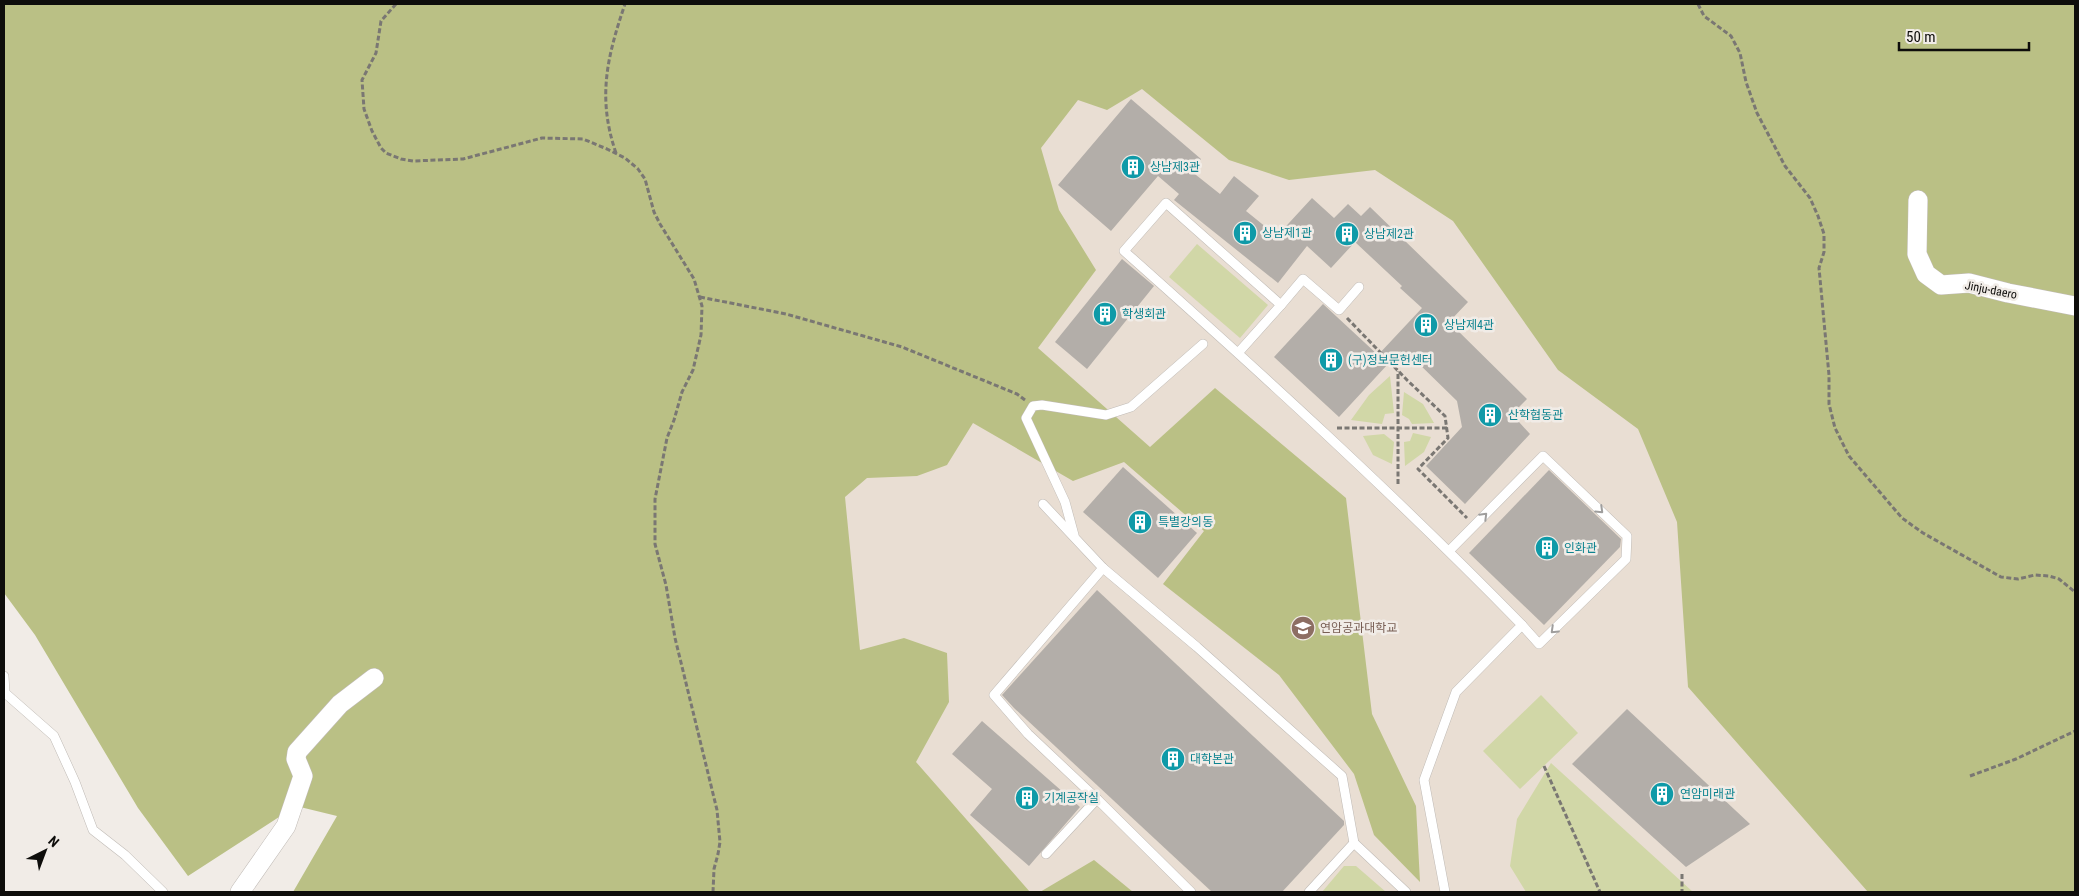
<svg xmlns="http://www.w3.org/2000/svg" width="2079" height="896" font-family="'Roboto Condensed','Noto Sans KR',sans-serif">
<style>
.built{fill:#e9ded3}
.green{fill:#d1d7a7}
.forest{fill:#bac085}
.building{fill:#b3aea9}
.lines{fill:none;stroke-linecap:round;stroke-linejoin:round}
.service-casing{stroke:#c0bbb6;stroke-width:10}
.minor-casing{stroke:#c0bbb6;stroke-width:20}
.path{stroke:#7a7773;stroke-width:3;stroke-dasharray:5 2.5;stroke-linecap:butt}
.service{stroke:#fff;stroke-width:9}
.minor{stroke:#fff;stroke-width:19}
.oneway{stroke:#9f9e9d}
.labels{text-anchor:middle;stroke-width:5;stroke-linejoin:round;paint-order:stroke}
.culture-label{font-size:12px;fill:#0d838f;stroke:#f1ece7;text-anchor:start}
.street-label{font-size:12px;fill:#0e0d0b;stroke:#f1ece7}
.education-label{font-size:12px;fill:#785e54;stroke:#f1ece7;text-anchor:start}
</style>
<rect width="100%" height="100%" fill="#f1ece7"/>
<path class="built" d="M 1053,41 L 1446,164 L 1674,462 L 1904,892 L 1022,892 L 875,795 L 803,406 Z"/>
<g class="green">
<path d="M 1197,244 L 1268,305 L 1240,338 L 1169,277 Z"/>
<path d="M 1390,376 L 1394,413 L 1385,414 L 1382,424 L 1351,420 L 1369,395 Z"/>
<path d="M 1404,392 L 1423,404 L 1434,423 L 1412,424 L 1409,419 L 1402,415 Z"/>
<path d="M 1413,433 L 1431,437 L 1424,452 L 1405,466 L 1404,442 L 1410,441 Z"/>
<path d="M 1384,434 L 1394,442 L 1392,464 L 1373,455 L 1363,436 Z"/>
<path d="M 1541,695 L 1578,733 L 1520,789 L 1483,751 Z"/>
<path d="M 1551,763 L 1693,892 L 1694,892 L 1526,892 L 1510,866 L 1517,819 Z"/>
<path d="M 1344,866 L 1356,866 L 1386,892 L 1322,892 Z"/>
</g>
<g class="forest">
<path d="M 4,4 L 2075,4 L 2075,892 L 1868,892 L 1688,687 L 1677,522 L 1638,429 L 1558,370 L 1453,221 L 1375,170 L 1289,180 L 1229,160 L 1142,89 L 1107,110 L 1078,100 L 1041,148 L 1059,210 L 1096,270 L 1038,348 L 1150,447 L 1215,388 L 1346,498 L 1372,714 L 1416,806 L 1420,882 L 1374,835 L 1354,774 L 1279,675 L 1163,584 L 1204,531 L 1124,462 L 1073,481 L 973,423 L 947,465 L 917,476 L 867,478 L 845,497 L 860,650 L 904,638 L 947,653 L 949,702 L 916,762 L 1030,892 L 293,892 L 337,816 L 296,806 L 188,876 L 138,808 L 35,635 L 4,593 Z"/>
<path d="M 1094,860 L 1133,892 L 1040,892 Z"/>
</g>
<g class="building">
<path d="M 1131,99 L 1201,159 L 1191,171 L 1220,194 L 1234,176 L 1259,196 L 1246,211 L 1277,236 L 1312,198 L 1334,218 L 1348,204 L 1361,216 L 1370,207 L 1468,302 L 1449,322 L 1527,399 L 1519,407 L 1519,422 L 1530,434 L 1465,504 L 1426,466 L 1462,427 L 1457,401 L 1414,359 L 1411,362 L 1400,351 L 1339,417 L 1274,357 L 1323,304 L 1378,355 L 1422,308 L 1400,288 L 1402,286 L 1355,242 L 1331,268 L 1307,246 L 1278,283 L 1174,200 L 1179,194 L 1158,176 L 1111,231 L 1058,185 Z"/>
<path d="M 1122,259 L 1154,286 L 1087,369 L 1055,342 Z"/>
<path d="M 1123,467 L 1197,533 L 1158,578 L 1083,512 Z"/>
<path d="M 1549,470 L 1621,539 L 1620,547 L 1544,625 L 1469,553 Z"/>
<path d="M 1097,590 L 1344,821 L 1344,825 L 1282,892 L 1212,892 L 1014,708 L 1002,695 Z"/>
<path d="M 1627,709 L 1750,824 L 1686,867 L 1572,764 Z"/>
<path d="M 982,721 L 1080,807 L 1029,866 L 970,815 L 992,789 L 952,754 Z"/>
</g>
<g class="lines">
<g class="service-casing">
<g id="service">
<path d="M 1281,305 L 1303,279 L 1339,310 L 1359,287"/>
<path d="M 1238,353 L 1281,305 L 1166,203 L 1124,251 C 1260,372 1395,495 1522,625 L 1456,692 L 1424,780 L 1445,892"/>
<path d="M 1043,504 L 1103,568 L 1197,647 L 1342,776 L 1354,843 L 1406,892"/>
<path d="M 1074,535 L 1065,502 L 1026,418 L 1033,406 L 1042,405 L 1106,415 L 1131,407 L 1203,344"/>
<path d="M 1450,550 L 1543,456 L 1627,536 L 1626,559 L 1539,644 L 1522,625"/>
<path d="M 1103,568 L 994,695 L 1028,734 L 1097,799 L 1191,892"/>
<path d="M 4,676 L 5,693 L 54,736 L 75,782 L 93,830 L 125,855 L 163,892"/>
<path d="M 1046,854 L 1097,799"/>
<path d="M 1309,892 L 1354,843"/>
</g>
</g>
<g class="minor-casing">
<g id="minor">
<path d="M 1918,200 L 1917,254 L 1926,274 L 1941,285 L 1969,283 L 2008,293 L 2075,306"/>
<path d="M 240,892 L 286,826 L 303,776 L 296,759 L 297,752 L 340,704 L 374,678"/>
</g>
</g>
<g class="path">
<path d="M 396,4 L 381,21 L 376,53 L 362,80 L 364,109 L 372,131 L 381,148 L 386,153 L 401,159 L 413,161 L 463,159 L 542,138 L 583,139 L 607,149 L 625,158 L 638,169 L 645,179 L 654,212 L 660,224 L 694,279 L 702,306 L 701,335 L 693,370 L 682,392 L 674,420 L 667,438 L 655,499 L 655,544 L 666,585 L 675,638 L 717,810 L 720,842 L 718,854 L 714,869 L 713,892"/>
<path d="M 1698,4 L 1704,16 L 1731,36 L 1740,53 L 1746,82 L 1757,113 L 1785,166 L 1810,198 L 1818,216 L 1824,234 L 1824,252 L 1819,268 L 1829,375 L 1829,404 L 1835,428 L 1849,456 L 1902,518 L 1923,533 L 2001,577 L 2018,579 L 2035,575 L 2049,576 L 2059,579 L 2075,592"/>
<path d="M 616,153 C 597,98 607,57 625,4"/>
<path d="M 700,297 L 786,314 L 902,347 L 1017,394 L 1025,400"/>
<path d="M 1347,318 L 1407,380 L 1445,416 L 1448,438 L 1418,469 L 1467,518"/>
<path d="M 1337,428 L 1447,428"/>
<path d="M 1398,484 L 1398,371"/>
<path d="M 1544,766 L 1600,892"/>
<path d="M 1970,776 L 2016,759 L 2075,731"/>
<path d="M 1682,874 L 1682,892"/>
</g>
<use href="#service" class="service"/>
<use href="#minor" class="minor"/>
</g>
<defs><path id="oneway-chevron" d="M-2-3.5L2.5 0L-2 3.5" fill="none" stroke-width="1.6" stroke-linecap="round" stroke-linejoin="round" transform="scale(1.25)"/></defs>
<g class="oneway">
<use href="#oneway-chevron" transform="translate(1600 510) rotate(44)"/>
<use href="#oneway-chevron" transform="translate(1484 516) rotate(-45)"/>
<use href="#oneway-chevron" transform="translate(1554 630) rotate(136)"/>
</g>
<defs>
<g id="building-disc" transform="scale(1.25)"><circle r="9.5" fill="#0f9aa8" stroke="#f1ece7"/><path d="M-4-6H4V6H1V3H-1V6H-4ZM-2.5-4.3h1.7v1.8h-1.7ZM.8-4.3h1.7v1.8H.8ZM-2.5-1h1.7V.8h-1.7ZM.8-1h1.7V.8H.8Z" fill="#fff"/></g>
<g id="university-disc" transform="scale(1.25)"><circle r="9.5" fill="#8d6e63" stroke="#f1ece7"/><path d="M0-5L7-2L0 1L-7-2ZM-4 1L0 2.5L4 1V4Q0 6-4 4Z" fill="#fff"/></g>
</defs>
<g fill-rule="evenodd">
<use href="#building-disc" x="1133" y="167"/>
<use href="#building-disc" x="1245" y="233"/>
<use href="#building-disc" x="1347" y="234"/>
<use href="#building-disc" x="1105" y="314"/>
<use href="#building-disc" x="1426" y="325"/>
<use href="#building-disc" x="1331" y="360"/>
<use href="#building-disc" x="1490" y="415"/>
<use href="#building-disc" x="1140" y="522"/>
<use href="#building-disc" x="1547" y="548"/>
<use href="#university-disc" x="1303" y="628"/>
<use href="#building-disc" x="1173" y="759"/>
<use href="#building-disc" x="1662" y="794"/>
<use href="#building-disc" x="1027" y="798"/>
</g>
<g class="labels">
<g class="culture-label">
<text x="1150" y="171">상남제3관</text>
<text x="1262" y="237">상남제1관</text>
<text x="1364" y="238">상남제2관</text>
<text x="1122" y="318">학생회관</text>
<text x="1444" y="329">상남제4관</text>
<text x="1348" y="364">(구)정보문헌센터</text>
<text x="1508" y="419">산학협동관</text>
<text x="1158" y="526">특별강의동</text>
<text x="1564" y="552">인화관</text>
<text x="1190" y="763">대학본관</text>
<text x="1680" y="798">연암미래관</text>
<text x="1044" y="802">기계공작실</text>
</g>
<g class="street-label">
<text transform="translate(1991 290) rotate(11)" y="4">Jinju-daero</text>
</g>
<g class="education-label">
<text x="1320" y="632">연암공과대학교</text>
</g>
</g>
<rect width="2079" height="896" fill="none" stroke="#0e0d0b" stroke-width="10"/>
<g transform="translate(45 851) rotate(42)" stroke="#f1ece7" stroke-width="4" paint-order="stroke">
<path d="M0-4L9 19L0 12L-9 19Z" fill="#0e0d0b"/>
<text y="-8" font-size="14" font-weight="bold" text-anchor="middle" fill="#0e0d0b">N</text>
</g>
<path d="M1899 42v8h130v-8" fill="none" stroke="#0e0d0b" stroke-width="2.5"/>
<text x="1906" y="42" font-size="15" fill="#0e0d0b" stroke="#f1ece7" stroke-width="4" paint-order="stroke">50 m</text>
</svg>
